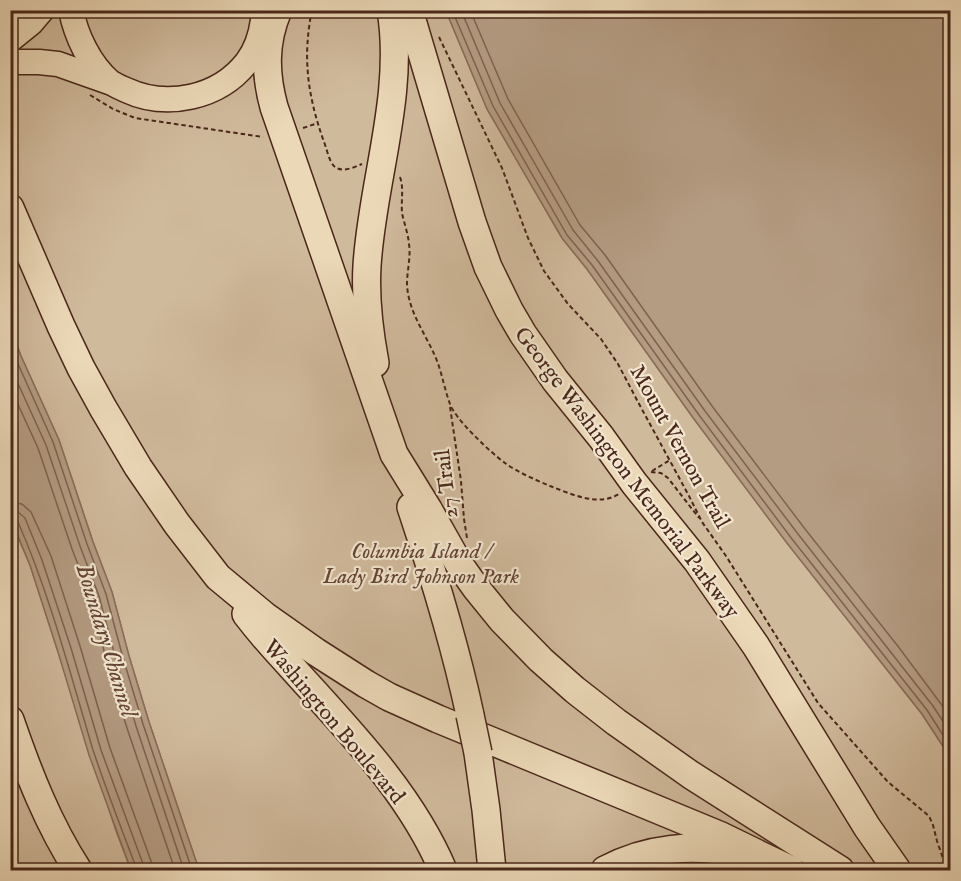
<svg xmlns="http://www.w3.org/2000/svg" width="961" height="881" font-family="'IM FELL English',serif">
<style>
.green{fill:#d0ba9c;stroke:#8d705b;stroke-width:1.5}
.water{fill:#b49c82;stroke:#8a6d58;stroke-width:1.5}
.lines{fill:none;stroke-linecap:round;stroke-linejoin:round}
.shore{stroke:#7f624e;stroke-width:1.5}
.primary-casing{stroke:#4a271a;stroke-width:27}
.motorway-casing{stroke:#4a271a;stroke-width:30}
.path{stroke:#4a271a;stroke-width:2;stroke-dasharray:4.5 3;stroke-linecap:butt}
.primary{stroke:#ebd8b7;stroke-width:24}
.motorway{stroke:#ebd8b7;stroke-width:27}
.motorway-bridge-casing{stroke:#4a271a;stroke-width:30;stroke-linecap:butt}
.motorway-bridge{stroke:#ebd8b7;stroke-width:27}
.labels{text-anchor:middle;stroke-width:4.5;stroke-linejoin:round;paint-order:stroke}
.street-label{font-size:22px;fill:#4a271a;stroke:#f2e6d0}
.park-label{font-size:22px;font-style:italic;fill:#654434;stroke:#f2e6d0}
.water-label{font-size:24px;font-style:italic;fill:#644434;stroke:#f2e6d0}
</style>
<rect width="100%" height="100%" fill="#ebd8b7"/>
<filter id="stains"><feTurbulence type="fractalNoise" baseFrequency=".00333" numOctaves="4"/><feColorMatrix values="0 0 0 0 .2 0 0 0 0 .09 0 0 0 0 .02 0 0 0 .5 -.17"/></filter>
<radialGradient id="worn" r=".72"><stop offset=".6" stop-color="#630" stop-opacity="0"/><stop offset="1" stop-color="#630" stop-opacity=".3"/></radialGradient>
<g class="green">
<path d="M 11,11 L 446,11 L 487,109 L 562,238 L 587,269 L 694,419 L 787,543 L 922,714 L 950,757 L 950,870 L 199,870 L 149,722 L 129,656 L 112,592 L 93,542 L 59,440 L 21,356 L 11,329 Z"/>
<path d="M 10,519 L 30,565 L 116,831 L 131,870 L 11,870 Z"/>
</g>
<g class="water">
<path d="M 446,11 L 950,11 L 950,757 L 922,714 L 787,543 L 694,419 L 587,269 L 562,238 L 487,109 Z"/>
<path d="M 10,329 L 21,356 L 59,440 L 93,542 L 112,592 L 129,656 L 149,722 L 199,870 L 131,870 L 89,755 L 58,652 L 30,565 L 11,519 Z"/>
</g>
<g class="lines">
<g class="shore">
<path d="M 452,10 L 493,106 L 567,235 L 592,265 L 699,415 L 792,539 L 927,710 L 950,746"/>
<path d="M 461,10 L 500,103 L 573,230 L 598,261 L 705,411 L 798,534 L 933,706 L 950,732"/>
<path d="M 470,10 L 508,99 L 580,225 L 605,255 L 712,406 L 805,529 L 897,645 L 950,716"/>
<path d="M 10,346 L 53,442 L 87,544 L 106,594 L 123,658 L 143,724 L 192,870"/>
<path d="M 10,366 L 46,445 L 80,546 L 99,596 L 116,660 L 136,726 L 184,870"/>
<path d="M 10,387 L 38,448 L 72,549 L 91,599 L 107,663 L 127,728 L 175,870"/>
<path d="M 10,502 L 22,504 L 31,512 L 51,556 L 80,646 L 110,748 L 151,861 L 152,870"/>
<path d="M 10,511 L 18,512 L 25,518 L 42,560 L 71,648 L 101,750 L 143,864 L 143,870"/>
<path d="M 10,519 L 15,519 L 18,522 C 50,595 70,673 93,750 C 106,789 121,828 136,867 L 136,870"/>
</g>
<g class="primary-casing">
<g id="primary">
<path d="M 71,10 C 76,36 90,65 110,82 C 115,85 121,88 126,90 C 167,109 219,98 247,62 C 256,50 261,35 263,20"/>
<path d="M 10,40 L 31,23 L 42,10"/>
<path d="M 10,62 L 39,62 L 58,64 L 109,82"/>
</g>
</g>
<g class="motorway-casing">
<g id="motorway">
<path d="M 278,10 C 264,43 265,74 274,107 L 394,454 L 428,509 L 459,564 L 476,588 L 502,620 L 541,660 L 575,690 L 616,722 L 691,775 L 840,870"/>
<path d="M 409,10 L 472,222 L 488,267 L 509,310 L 523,334 L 555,380 L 601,437 L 634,483 L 697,561 L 756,646 L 867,827 L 897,870"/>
<path d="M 10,208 L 61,326 L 81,368 L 103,408 L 138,467 L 177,524 L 218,577 L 265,616 L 316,652 L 366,684 L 389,697 L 438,719 L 719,835 L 791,870"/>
<path d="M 375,363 C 369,331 365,299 367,266 C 372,182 405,95 391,10"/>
<path d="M 411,507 C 434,576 455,644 470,715"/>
<path d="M 246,614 C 259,631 273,647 288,663 C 345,727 409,790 443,870"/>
<path d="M 10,720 C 28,772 48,824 78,870"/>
<path d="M 478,753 L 486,810 L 492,870"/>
<path d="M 605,870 C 646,848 693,843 738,854"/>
</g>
</g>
<g class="path">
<path d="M 312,10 C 302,58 308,97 324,142 C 327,149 329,162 335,167 C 343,173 354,167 362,164"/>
<path d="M 439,37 L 502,168 L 528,238 L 544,271 L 568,304 L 601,339 L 618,364 L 638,402 L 689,496 L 702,522 L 726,556 L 818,703 L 888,782 L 929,816 L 933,825 L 937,841 L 947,870"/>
<path d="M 90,95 L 113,109 L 135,118 L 263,137"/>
<path d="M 303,128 L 318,123"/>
<path d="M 400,177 C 404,188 401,200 402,213 C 404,223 408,233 409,244 C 411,257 407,271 407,284 C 408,311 425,333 435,356 C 442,372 444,388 450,404 C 455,419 491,453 505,463 C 517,472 536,480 550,486 C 571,494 598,507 619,494"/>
<path d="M 450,407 L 461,481 L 464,519 L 467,538"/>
<path d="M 652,471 L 670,460"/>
<path d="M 651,472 L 661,473 L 668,478 L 699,518"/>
</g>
<use href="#primary" class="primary"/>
<use href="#motorway" class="motorway"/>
<g class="motorway-bridge-casing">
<path id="motorway-bridge" d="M 470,715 L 478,753"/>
</g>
<use href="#motorway-bridge" class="motorway-bridge"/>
</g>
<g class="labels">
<g class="street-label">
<text transform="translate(681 446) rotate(61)" y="8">Mount Vernon Trail</text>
<text transform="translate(628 472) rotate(53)" y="8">George Washington Memorial Parkway</text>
<text transform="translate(445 484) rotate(-97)" y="8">27 Trail</text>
<text transform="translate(335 721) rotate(50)" y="8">Washington Boulevard</text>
</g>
<g class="park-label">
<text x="421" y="558">Columbia Island /<tspan x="421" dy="25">Lady Bird Johnson Park</tspan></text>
</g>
<g class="water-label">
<text transform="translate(107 640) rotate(73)" y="8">Boundary Channel</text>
</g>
</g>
<rect width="961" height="881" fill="none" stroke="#ebd8b7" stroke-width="36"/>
<rect x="12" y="12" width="937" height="857" fill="none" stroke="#4a271a" stroke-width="3"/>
<rect x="18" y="18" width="925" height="845" fill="none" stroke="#4a271a" stroke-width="1.5"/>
<rect width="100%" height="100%" filter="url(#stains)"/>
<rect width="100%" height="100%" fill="url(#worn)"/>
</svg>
